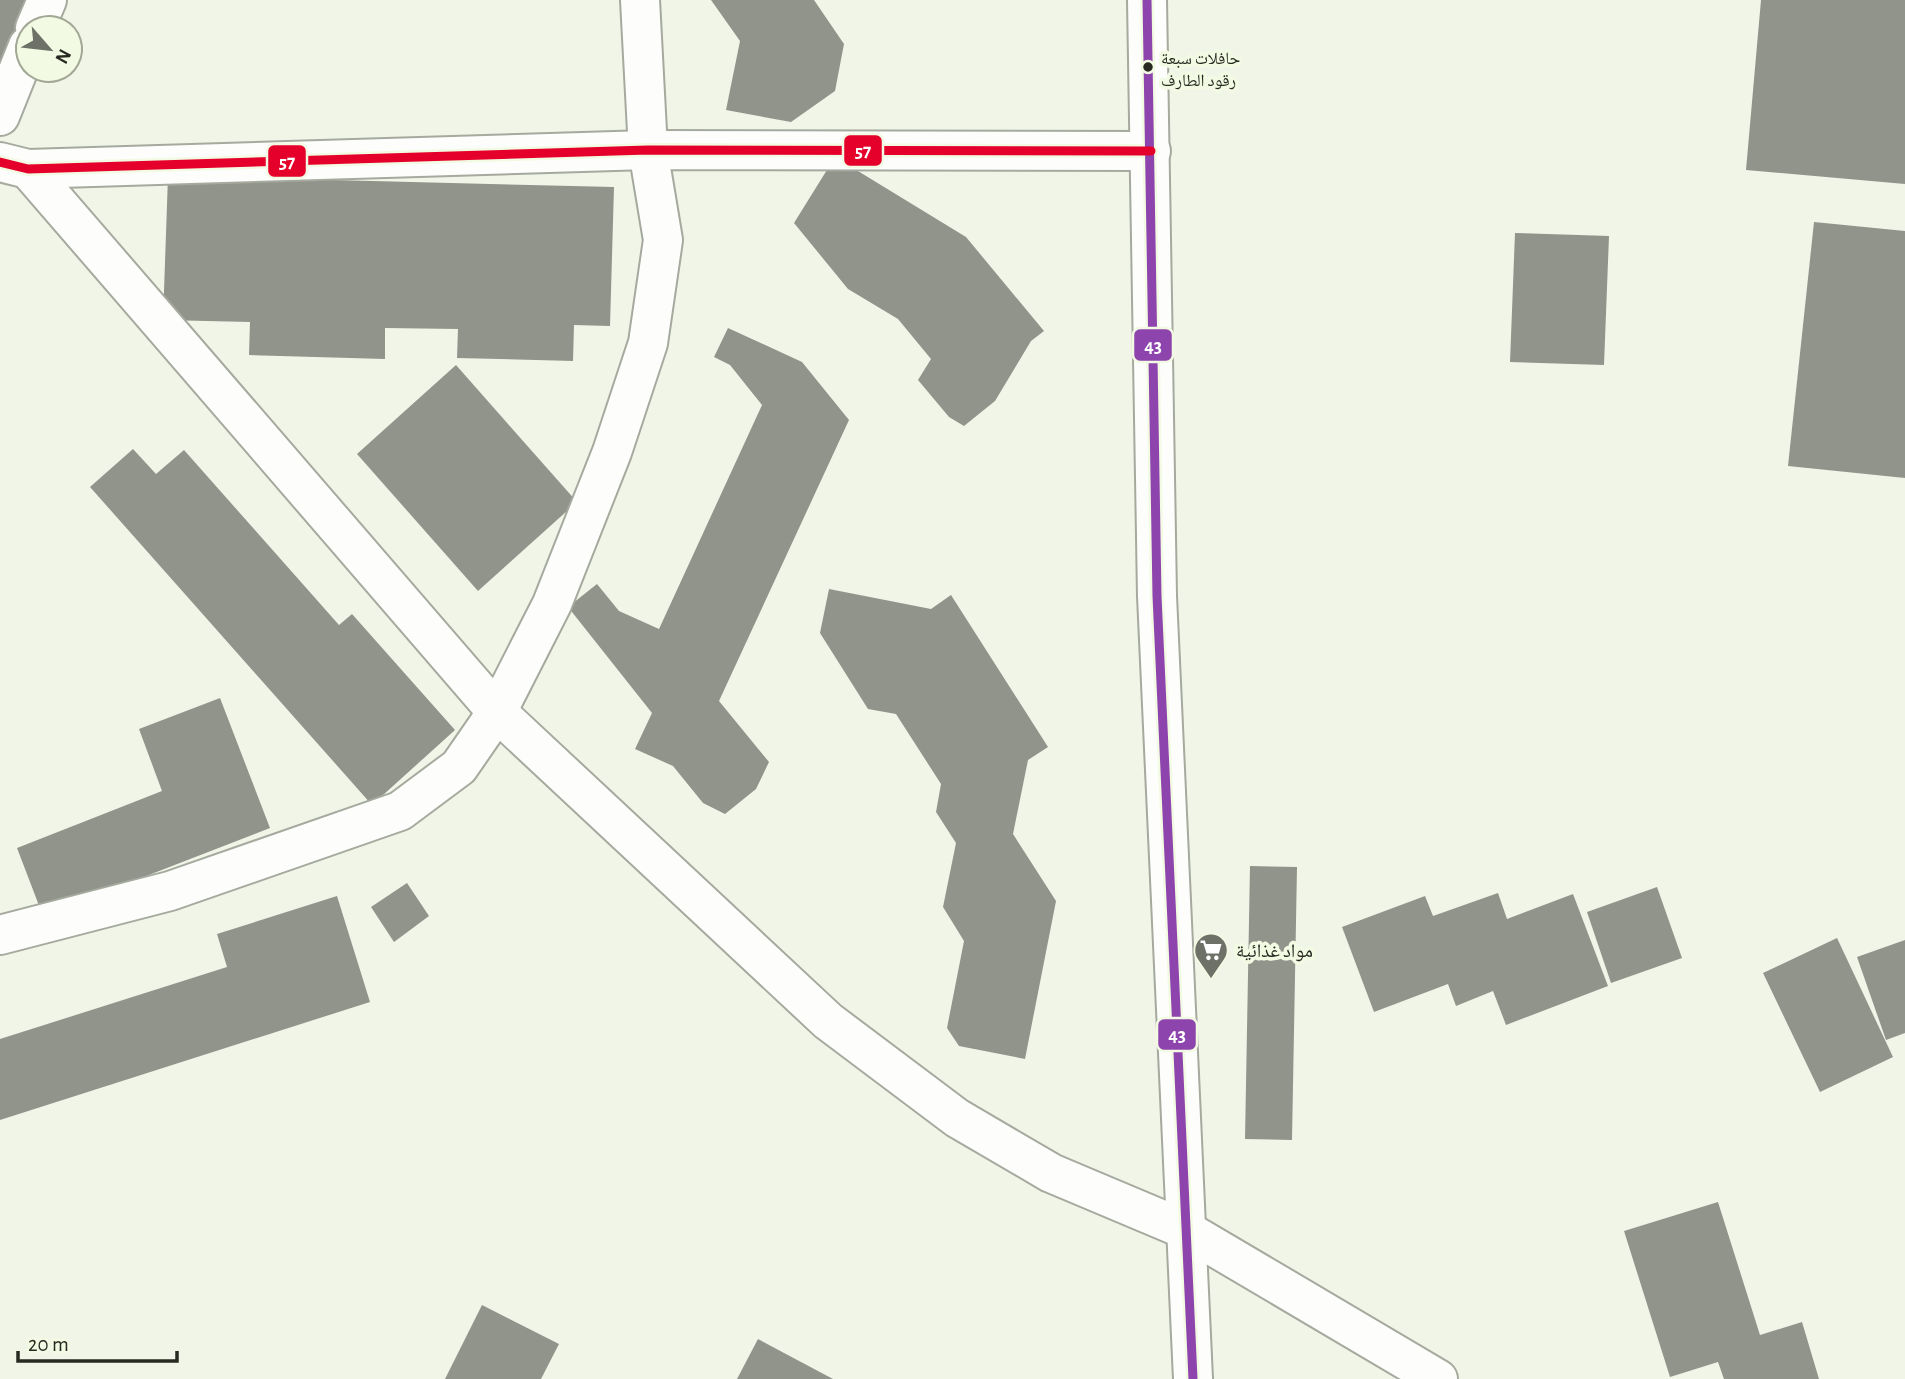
<svg xmlns="http://www.w3.org/2000/svg" width="1905" height="1379" font-family="'Alegreya Sans','Noto Naskh Arabic',sans-serif">
<style>
.building{fill:#91948b}
.lines{fill:none;stroke-linecap:round;stroke-linejoin:round}
.minor-casing{stroke:#a5a99e;stroke-width:42}
.minor{stroke:#fdfefc;stroke-width:38}
.bus-1-casing{stroke:#f3fae3;stroke-width:14}
.bus-2-casing{stroke:#f3fae3;stroke-width:14}
.bus-1{stroke:#8e44ad;stroke-width:9}
.bus-2{stroke:#e4002b;stroke-width:9}
.bus-dot{fill:#282a22;stroke:#f3fae3;stroke-width:2.5}
.labels{text-anchor:middle;stroke-width:7;stroke-linejoin:round;paint-order:stroke}
.bus-label{font-size:17px;fill:#282a22;stroke:#f3fae3;text-anchor:start}
.poi-label{font-size:19px;fill:#282a22;stroke:#f3fae3;text-anchor:start}
.line-badge{stroke:#f3fae3;stroke-width:2.5}
.badge-label{font-size:19px;text-anchor:middle;font-weight:bold;fill:#fff}
</style>
<rect width="100%" height="100%" fill="#f1f5e8"/>
<g class="building">
<path d="M 0,0 L 65,0 L 24,74 L 0,62 Z"/>
<path d="M 711,0 L 814,0 L 844,44 L 835,91 L 791,122 L 726,110 L 740,41 Z"/>
<path d="M 1761,0 L 1905,0 L 1905,184 L 1746,170 Z"/>
<path d="M 835,157 L 966,237 L 1044,331 L 1031,341 L 995,401 L 964,426 L 949,417 L 918,380 L 931,359 L 898,319 L 848,289 L 794,223 Z"/>
<path d="M 168,176 L 614,187 L 610,326 L 574,325 L 573,361 L 457,358 L 458,329 L 385,328 L 385,359 L 249,355 L 250,322 L 163,320 Z"/>
<path d="M 1814,222 L 1905,231 L 1905,478 L 1788,466 Z"/>
<path d="M 1515,233 L 1609,236 L 1604,365 L 1510,362 Z"/>
<path d="M 728,328 L 802,362 L 849,420 L 719,701 L 769,762 L 756,789 L 725,814 L 703,803 L 673,766 L 635,749 L 652,713 L 568,607 L 597,584 L 619,611 L 659,629 L 762,405 L 730,365 L 714,357 Z"/>
<path d="M 456,365 L 577,502 L 478,591 L 357,454 Z"/>
<path d="M 133,449 L 156,474 L 184,450 L 339,625 L 352,614 L 455,730 L 372,805 L 90,487 Z"/>
<path d="M 829,589 L 931,609 L 951,595 L 1048,747 L 1028,760 L 1013,834 L 1056,901 L 1025,1059 L 959,1046 L 947,1028 L 964,941 L 943,907 L 956,843 L 936,812 L 941,784 L 896,714 L 868,709 L 820,633 Z"/>
<path d="M 220,698 L 270,828 L 43,916 L 17,848 L 162,791 L 139,729 Z"/>
<path d="M 1250,866 L 1297,867 L 1292,1140 L 1245,1139 Z"/>
<path d="M 407,883 L 429,916 L 394,942 L 371,907 Z"/>
<path d="M 1657,887 L 1682,958 L 1611,983 L 1587,912 Z"/>
<path d="M 1498,893 L 1507,919 L 1573,894 L 1608,986 L 1506,1025 L 1493,991 L 1456,1006 L 1448,984 L 1374,1012 L 1342,927 L 1425,896 L 1433,916 Z"/>
<path d="M 337,896 L 370,1002 L 0,1120 L 0,1039 L 227,967 L 217,934 Z"/>
<path d="M 1837,938 L 1893,1057 L 1820,1092 L 1763,973 Z"/>
<path d="M 1905,940 L 1905,1033 L 1886,1040 L 1857,957 Z"/>
<path d="M 1718,1202 L 1760,1335 L 1802,1322 L 1819,1379 L 1724,1379 L 1718,1362 L 1670,1377 L 1624,1231 Z"/>
<path d="M 482,1305 L 559,1344 L 541,1379 L 445,1379 Z"/>
<path d="M 758,1339 L 833,1379 L 737,1379 Z"/>
</g>
<g class="lines">
<g class="minor-casing">
<g id="minor">
<path d="M 1147,0 L 1157,596 L 1193,1379"/>
<path d="M 35,28 L 47,0"/>
<path d="M 0,116 L 28,46"/>
<path d="M 0,162 L 28,169 L 648,150 L 1151,151"/>
<path d="M 28,169 L 497,712 L 828,1021 L 957,1118 L 1051,1173 L 1184,1229 L 1438,1379"/>
<path d="M 0,935 L 170,891 L 400,811 L 459,767 L 497,712 L 552,604 L 612,452 L 648,343 L 663,240 L 648,150 L 640,0"/>
</g>
</g>
<use href="#minor" class="minor"/>
<g class="bus-1-casing">
<path id="bus-1" d="M 1147,0 L 1157,596 L 1193,1379"/>
</g>
<g class="bus-2-casing">
<path id="bus-2" d="M 0,162 L 28,169 L 648,150 L 1151,151"/>
</g>
<use href="#bus-1" class="bus-1"/>
<use href="#bus-2" class="bus-2"/>
</g>
<defs>
<g id="supermarket-pin" transform="scale(1.75)"><path d="M0 17L-7.5 6A9.5 9.5 0 1 1 7.5 6Z" fill="#6e7167" stroke="#f3fae3"/><path d="M-6-5.5h2.5l.6 2H6L4.5 2H-2.5L-4.4-4H-6ZM-1.5 3.2a1.3 1.3 0 1 0 .1 0ZM3 3.2a1.3 1.3 0 1 0 .1 0Z" fill="#fff"/></g>
</defs>
<g fill-rule="evenodd">
<use href="#supermarket-pin" x="1211" y="950"/>
</g>
<circle class="bus-dot" cx="1148" cy="67" r="6"/>
<g class="labels">
<g class="bus-label">
<text x="1161" y="64">حافلات سبعة<tspan x="1161" dy="22">رقود الطارف</tspan></text>
</g>
<g class="poi-label">
<text x="1236" y="957">مواد غذائية</text>
</g>
</g>
<g class="line-badge">
<rect x="843" y="134" width="40" height="33" rx="7" fill="#e4002b"/>
<rect x="267" y="144" width="40" height="34" rx="7" fill="#e4002b"/>
<rect x="1133" y="328" width="40" height="34" rx="7" fill="#8e44ad"/>
<rect x="1157" y="1018" width="40" height="33" rx="7" fill="#8e44ad"/>
</g>
<g class="badge-label">
<text x="863" y="157">57</text>
<text x="287" y="168">57</text>
<text x="1153" y="352">43</text>
<text x="1177" y="1041">43</text>
</g>
<g transform="translate(49 49) rotate(118)"><circle r="33" fill="#f3fae3" stroke="#a2a796" stroke-width="2"/>
<path d="M0-5L12 26L0 18L-12 26Z" fill="#6e7167"/>
<text y="-10" font-size="19" font-weight="bold" text-anchor="middle" fill="#282a22">N</text>
</g>
<path d="M18 1351v10h159v-10" fill="none" stroke="#282a22" stroke-width="3.5"/>
<text x="28" y="1351" font-size="21" fill="#282a22" stroke="#f3fae3" stroke-width="5" paint-order="stroke">20 m</text>
</svg>
